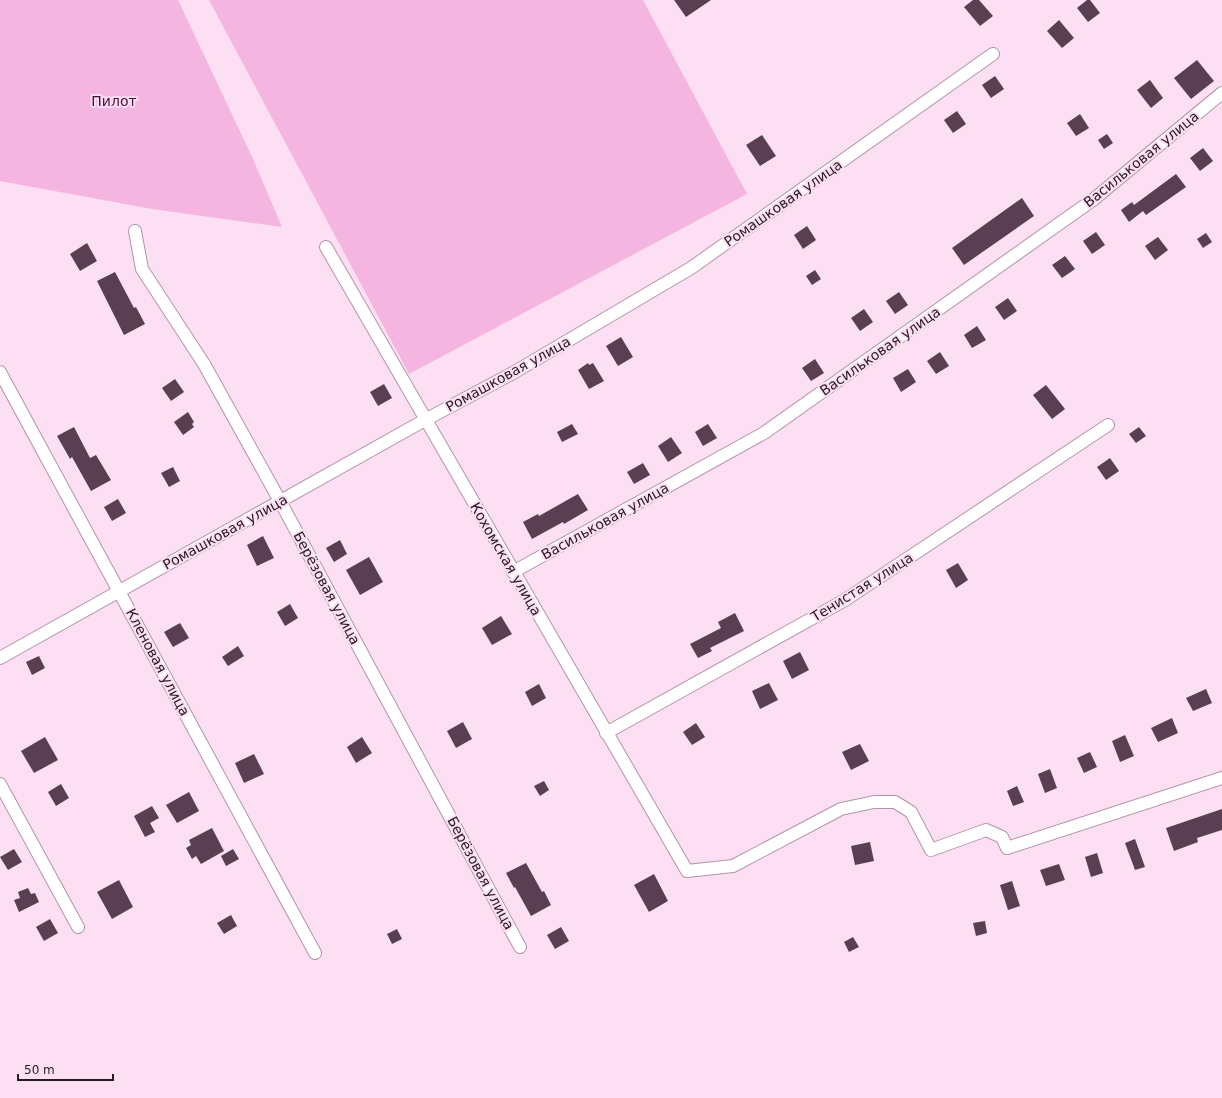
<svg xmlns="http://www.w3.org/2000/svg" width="1222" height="1098" font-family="'DejaVu Sans',sans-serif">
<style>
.green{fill:#f5b5e1}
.building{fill:#5a3e51}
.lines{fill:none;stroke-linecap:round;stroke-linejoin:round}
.street-casing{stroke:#b493aa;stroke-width:14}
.street{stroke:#fff;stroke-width:12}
.labels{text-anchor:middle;stroke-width:4;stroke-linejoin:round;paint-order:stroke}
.park-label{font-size:14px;fill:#4d0b40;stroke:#fcdff2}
.street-label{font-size:14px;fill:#261922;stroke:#fcdff2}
</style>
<rect width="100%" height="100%" fill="#fcdff2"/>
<g class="green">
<path d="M 0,0 L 178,0 L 253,159 L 282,227 L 152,209 L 0,181 Z"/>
<path d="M 209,0 L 643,0 L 747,194 L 409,374 Z"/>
</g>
<g class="building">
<path d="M 674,0 L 711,0 L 686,17 Z"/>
<path d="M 973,0 L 979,0 L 993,16 L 980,26 L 964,7 Z"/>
<path d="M 1087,0 L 1090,0 L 1100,13 L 1088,22 L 1077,8 Z"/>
<path d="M 1059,20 L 1074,38 L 1062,48 L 1047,31 Z"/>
<path d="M 1197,60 L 1214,81 L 1191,99 L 1174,78 Z"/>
<path d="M 995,76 L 1004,89 L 991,98 L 982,85 Z"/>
<path d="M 1150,80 L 1163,98 L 1151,108 L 1137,90 Z"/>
<path d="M 957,111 L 966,124 L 953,133 L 944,120 Z"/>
<path d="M 1080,114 L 1089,128 L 1076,136 L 1067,123 Z"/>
<path d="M 1107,134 L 1113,143 L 1104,149 L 1098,140 Z"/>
<path d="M 762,135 L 776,156 L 760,166 L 746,145 Z"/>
<path d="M 1203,148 L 1213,161 L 1200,171 L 1190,158 Z"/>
<path d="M 1176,174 L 1186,187 L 1146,215 L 1143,211 L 1129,222 L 1121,210 L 1132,202 L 1134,205 Z"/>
<path d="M 1022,198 L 1034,216 L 964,265 L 952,248 Z"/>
<path d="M 807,226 L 816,240 L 803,249 L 794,235 Z"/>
<path d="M 1096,232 L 1105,245 L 1092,254 L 1083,241 Z"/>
<path d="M 1206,233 L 1212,242 L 1203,248 L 1197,239 Z"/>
<path d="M 1158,237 L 1168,250 L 1155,260 L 1145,246 Z"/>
<path d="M 87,243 L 97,261 L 80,271 L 70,254 Z"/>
<path d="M 1065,256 L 1075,269 L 1062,278 L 1052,265 Z"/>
<path d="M 815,270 L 821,279 L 812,285 L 806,276 Z"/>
<path d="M 115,272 L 134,308 L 136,307 L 145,324 L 124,335 L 97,281 Z"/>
<path d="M 899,292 L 908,305 L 895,314 L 886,301 Z"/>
<path d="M 1008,298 L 1017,311 L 1004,320 L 995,307 Z"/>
<path d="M 864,309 L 873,322 L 860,331 L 851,318 Z"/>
<path d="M 977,326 L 986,340 L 972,348 L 964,335 Z"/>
<path d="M 621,337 L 633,357 L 618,366 L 606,346 Z"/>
<path d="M 940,352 L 949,366 L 936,374 L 927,361 Z"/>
<path d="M 815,359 L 824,373 L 811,381 L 802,368 Z"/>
<path d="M 588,363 L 589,365 L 593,363 L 604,381 L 589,389 L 578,370 Z"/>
<path d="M 908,369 L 916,382 L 901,392 L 893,378 Z"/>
<path d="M 175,379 L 184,392 L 171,401 L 162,388 Z"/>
<path d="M 384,384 L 392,398 L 378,406 L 370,392 Z"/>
<path d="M 1046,385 L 1065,409 L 1052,419 L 1033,395 Z"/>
<path d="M 188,412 L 194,422 L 192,424 L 194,427 L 183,435 L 174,422 Z"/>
<path d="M 572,424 L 578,434 L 562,442 L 557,432 Z"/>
<path d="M 708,424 L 717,438 L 703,446 L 695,432 Z"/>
<path d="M 74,427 L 90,458 L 96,455 L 111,480 L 91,491 L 72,457 L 70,459 L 57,436 Z"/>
<path d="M 1139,427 L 1146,436 L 1136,443 L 1129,434 Z"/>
<path d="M 671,437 L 682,453 L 668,462 L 658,446 Z"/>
<path d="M 1110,458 L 1119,471 L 1106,480 L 1097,467 Z"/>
<path d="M 643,463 L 650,475 L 634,484 L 627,472 Z"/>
<path d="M 173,467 L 180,481 L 169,487 L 161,473 Z"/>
<path d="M 578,494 L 588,510 L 564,524 L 563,522 L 532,539 L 523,522 L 538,514 L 539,516 Z"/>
<path d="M 118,499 L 126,513 L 112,521 L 104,507 Z"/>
<path d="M 263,536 L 274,558 L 257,566 L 247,545 Z"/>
<path d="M 340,540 L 347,554 L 334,562 L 326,548 Z"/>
<path d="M 369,557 L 383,582 L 360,595 L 346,570 Z"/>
<path d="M 958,563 L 968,580 L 956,588 L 946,570 Z"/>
<path d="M 290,604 L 298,618 L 285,626 L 277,612 Z"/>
<path d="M 735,613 L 744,631 L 710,648 L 712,651 L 698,658 L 690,644 L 721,628 L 718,622 Z"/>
<path d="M 501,616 L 512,634 L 492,645 L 482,628 Z"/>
<path d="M 180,623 L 189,638 L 173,647 L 164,632 Z"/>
<path d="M 238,646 L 244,656 L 228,666 L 222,657 Z"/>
<path d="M 800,652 L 809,670 L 792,679 L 783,661 Z"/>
<path d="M 39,656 L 45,668 L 32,675 L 26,662 Z"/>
<path d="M 769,683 L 778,700 L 760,709 L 752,691 Z"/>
<path d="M 539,684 L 546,698 L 532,706 L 525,692 Z"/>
<path d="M 1206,689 L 1212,703 L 1193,711 L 1186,698 Z"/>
<path d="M 1172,718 L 1178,733 L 1158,742 L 1151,728 Z"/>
<path d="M 463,722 L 472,739 L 456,748 L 447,731 Z"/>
<path d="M 696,723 L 705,737 L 692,745 L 683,732 Z"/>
<path d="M 1125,735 L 1134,756 L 1120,762 L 1112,741 Z"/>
<path d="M 45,737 L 58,760 L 34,773 L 21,751 Z"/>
<path d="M 362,737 L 372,753 L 356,763 L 347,747 Z"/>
<path d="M 860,744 L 869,761 L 851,770 L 842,752 Z"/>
<path d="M 1090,752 L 1097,767 L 1084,773 L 1077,758 Z"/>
<path d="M 254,754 L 264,774 L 244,783 L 235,763 Z"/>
<path d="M 1050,769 L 1057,788 L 1045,793 L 1038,774 Z"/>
<path d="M 544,781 L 549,790 L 540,796 L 534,786 Z"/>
<path d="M 61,784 L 69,798 L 56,806 L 48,792 Z"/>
<path d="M 1017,786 L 1024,802 L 1013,806 L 1007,791 Z"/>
<path d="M 189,792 L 199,811 L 177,823 L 166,805 Z"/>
<path d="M 152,806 L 159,818 L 150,823 L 155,832 L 145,837 L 134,816 Z"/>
<path d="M 1222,809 L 1222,830 L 1197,838 L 1198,842 L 1174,851 L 1166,828 Z"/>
<path d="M 212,828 L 224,851 L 201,864 L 196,856 L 192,859 L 186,848 L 191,845 L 189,840 Z"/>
<path d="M 1135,839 L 1145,867 L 1135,870 L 1125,843 Z"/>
<path d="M 870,842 L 874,861 L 855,865 L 851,846 Z"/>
<path d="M 14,849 L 22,862 L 8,870 L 0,857 Z"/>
<path d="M 233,849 L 239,859 L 226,866 L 221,856 Z"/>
<path d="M 1097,853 L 1103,873 L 1091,877 L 1085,857 Z"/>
<path d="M 526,863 L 542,892 L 544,891 L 551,905 L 531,916 L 515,887 L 514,888 L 506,873 Z"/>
<path d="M 1059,864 L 1065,880 L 1046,886 L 1040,870 Z"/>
<path d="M 654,874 L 668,901 L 649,912 L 634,885 Z"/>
<path d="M 119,880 L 133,907 L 112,919 L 97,892 Z"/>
<path d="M 1012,881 L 1020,906 L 1008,910 L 1000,885 Z"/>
<path d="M 28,888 L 31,894 L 35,893 L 39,902 L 19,912 L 14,900 L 20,898 L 18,892 Z"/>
<path d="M 231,915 L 237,926 L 224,934 L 217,923 Z"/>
<path d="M 50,919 L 58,933 L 44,941 L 36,927 Z"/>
<path d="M 985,921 L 987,933 L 976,936 L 973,923 Z"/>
<path d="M 561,927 L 569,941 L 555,949 L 547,935 Z"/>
<path d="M 397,929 L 402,939 L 392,944 L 387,934 Z"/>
<path d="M 853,937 L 859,947 L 849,952 L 844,942 Z"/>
</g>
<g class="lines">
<g class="street-casing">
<g id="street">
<path d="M 135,231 L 142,269 L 204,364 L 280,501 L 520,947"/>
<path d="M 326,247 L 687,871 L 733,866 L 841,809 L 874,802 L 895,802 L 911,812 L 931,850 L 986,830 L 1002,837 L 1007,848 L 1222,778"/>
<path d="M 0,372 L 315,953"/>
<path d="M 513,572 L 764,433 L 1094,199 L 1222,93"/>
<path d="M 0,658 L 425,420 L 513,373 L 691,268 L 993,54"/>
<path d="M 606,733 L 845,600 L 1108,425"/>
<path d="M 0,784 L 78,927"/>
</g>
</g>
<use href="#street" class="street"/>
</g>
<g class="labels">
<g class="park-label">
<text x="114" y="106">Пилот</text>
</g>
<g class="street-label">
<text transform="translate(1141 159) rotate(-39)" y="5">Васильковая улица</text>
<text transform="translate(783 203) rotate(-35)" y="5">Ромашковая улица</text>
<text transform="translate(880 351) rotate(-35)" y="5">Васильковая улица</text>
<text transform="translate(508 374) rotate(-29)" y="5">Ромашковая улица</text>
<text transform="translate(605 521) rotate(-29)" y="5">Васильковая улица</text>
<text transform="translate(225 532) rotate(-29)" y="5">Ромашковая улица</text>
<text transform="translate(506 559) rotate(60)" y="5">Кохомская улица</text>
<text transform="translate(862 587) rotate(-32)" y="5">Тенистая улица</text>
<text transform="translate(327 588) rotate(62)" y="5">Берёзовая улица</text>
<text transform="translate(158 662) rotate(62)" y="5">Кленовая улица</text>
<text transform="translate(481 873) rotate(62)" y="5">Берёзовая улица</text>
</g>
</g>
<path d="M18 1074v6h95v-6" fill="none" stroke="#261922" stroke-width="2"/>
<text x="24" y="1074" font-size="12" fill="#261922" stroke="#fcdff2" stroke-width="3" paint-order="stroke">50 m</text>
</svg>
